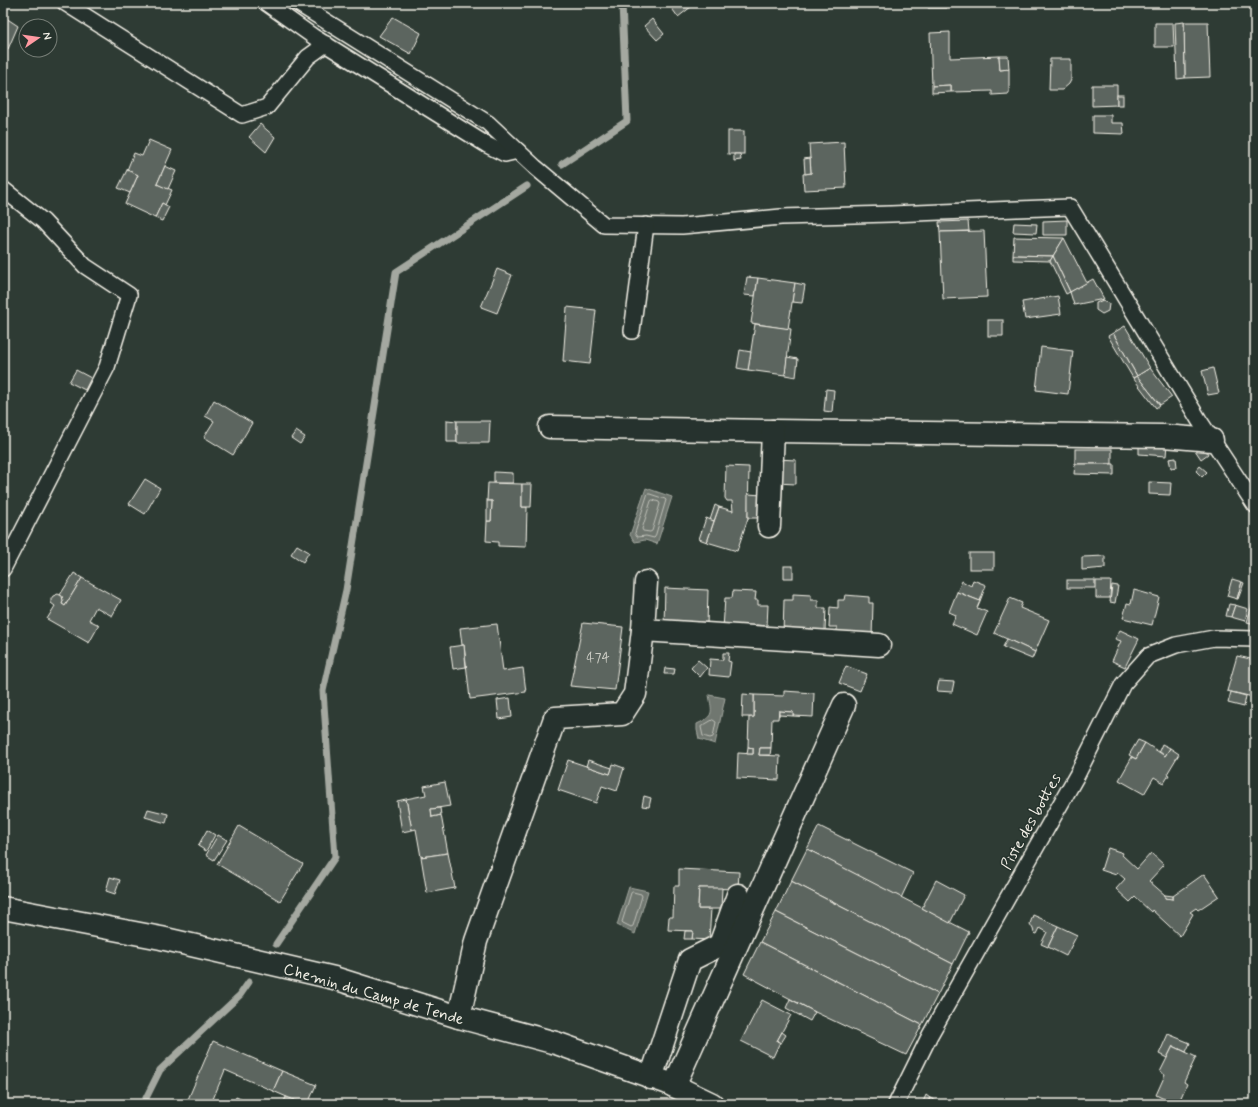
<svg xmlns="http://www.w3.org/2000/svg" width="1258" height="1107" font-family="Mynerve,sans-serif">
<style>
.water{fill:#6f7770;stroke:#a4a8a0}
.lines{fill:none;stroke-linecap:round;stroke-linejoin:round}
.shore{stroke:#bfc0b8;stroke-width:1}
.stream{stroke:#a4a8a0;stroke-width:7}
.building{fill:#5c655e;stroke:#f4f1e8}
.service-casing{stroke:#f4f1e8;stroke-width:18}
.minor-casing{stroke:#f4f1e8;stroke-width:25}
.service{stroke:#26332d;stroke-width:15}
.minor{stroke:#26332d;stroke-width:22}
.labels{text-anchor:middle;stroke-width:3;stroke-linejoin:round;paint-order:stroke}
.number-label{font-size:14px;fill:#cecec6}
.street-label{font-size:16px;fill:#f4f1e8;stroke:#26332d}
</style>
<rect width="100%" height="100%" fill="#2e3b34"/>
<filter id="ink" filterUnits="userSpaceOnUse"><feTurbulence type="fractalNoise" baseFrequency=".025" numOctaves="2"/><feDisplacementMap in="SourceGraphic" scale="8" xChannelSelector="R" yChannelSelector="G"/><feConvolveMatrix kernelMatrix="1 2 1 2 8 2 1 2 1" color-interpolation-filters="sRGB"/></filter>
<g filter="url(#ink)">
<g class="water">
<path d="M 646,488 L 672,497 L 657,544 L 645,540 L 635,542 L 630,535 Z"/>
<path d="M 709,695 L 725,698 L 715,744 L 699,739 L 697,730 L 697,724 C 715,716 712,712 709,695 Z"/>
<path d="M 629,887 L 648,891 L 635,934 L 617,925 Z"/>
</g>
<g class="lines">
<g class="shore">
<path d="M 648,494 L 650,494 L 665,499 L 666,500 L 655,537 L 654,538 L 646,536 L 637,537 L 635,534 Z"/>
<path d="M 653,500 L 659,502 L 660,504 L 652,531 L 650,532 L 643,531 L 642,529 L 651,501 Z"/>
<path d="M 713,720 L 716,722 L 713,737 L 710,738 L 703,736 L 701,727 Z"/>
<path d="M 633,892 L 641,894 L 642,896 L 633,926 L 631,927 L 623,923 L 622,922 L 631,893 Z"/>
</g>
<g class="stream">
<path d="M 562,164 L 627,121 L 622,3"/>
<path d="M 276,944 L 335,857 L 323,691 L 346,590 L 396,272 L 527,186"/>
<path d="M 143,1104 L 160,1070 L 240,995 L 249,982"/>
</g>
</g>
<g class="building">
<path d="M 668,3 L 696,3 L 678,17 Z"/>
<path d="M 930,3 L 948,3 L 947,8 L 928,8 Z"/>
<path d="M 3,16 L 18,26 L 8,49 L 3,46 Z"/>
<path d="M 393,17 L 421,33 L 411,54 L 379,36 Z"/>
<path d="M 652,19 L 664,34 L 657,40 L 644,26 Z"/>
<path d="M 1184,22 L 1208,22 L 1210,77 L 1185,78 Z"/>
<path d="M 1184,22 L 1185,78 L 1177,79 L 1175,23 Z"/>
<path d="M 1155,23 L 1173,23 L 1174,47 L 1155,47 Z"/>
<path d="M 950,32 L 950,58 L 999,56 L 1000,70 L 1009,69 L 1009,94 L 992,95 L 992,91 L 951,92 L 951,85 L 932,86 L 930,33 Z"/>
<path d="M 999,56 L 1008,56 L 1009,69 L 1000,70 Z"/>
<path d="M 1050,59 L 1071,59 L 1071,80 L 1069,84 L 1062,90 L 1049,90 Z"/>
<path d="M 951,85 L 951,92 L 932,93 L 932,86 Z"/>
<path d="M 1092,85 L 1117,85 L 1117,105 L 1092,106 Z"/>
<rect x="1117" y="95" width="6" height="10"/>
<path d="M 1093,115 L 1111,115 L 1111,123 L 1123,123 L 1124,134 L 1093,133 Z"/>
<path d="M 260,124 L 275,137 L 266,152 L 249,137 Z"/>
<rect x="728" y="131" width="16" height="23"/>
<path d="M 149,140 L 172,150 L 157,184 L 172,190 L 165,205 L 162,203 L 155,218 L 125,204 L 138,175 L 127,170 L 134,153 L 142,156 Z"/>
<path d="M 844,142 L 846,188 L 804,190 L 803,174 L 811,173 L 809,144 Z"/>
<path d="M 734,154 L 740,154 L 741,160 L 734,161 Z"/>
<path d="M 810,158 L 811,173 L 805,174 L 804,159 Z"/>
<path d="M 165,166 L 176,171 L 168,189 L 157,184 Z"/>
<path d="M 127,170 L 138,175 L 130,193 L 118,188 Z"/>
<path d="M 162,203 L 169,207 L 162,221 L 155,218 Z"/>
<path d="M 1067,220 L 1067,235 L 1043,235 L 1043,221 Z"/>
<path d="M 968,221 L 969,231 L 940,232 L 939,222 Z"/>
<path d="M 1014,223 L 1037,224 L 1036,233 L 1013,232 Z"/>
<path d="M 984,231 L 987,297 L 943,299 L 940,232 Z"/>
<path d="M 1014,237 L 1064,238 L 1053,256 L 1013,255 Z"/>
<path d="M 1064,238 L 1087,283 L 1070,292 L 1053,256 Z"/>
<path d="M 1013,255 L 1053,256 L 1050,261 L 1013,260 Z"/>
<path d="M 1053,256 L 1070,292 L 1066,294 L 1050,261 Z"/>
<path d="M 497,269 L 512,275 L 497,313 L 481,307 Z"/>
<path d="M 747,277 L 758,278 L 755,296 L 744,295 Z"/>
<path d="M 758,278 L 795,283 L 788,329 L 751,323 Z"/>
<path d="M 1093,279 L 1104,299 L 1074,305 L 1070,292 Z"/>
<path d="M 795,283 L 805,285 L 802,303 L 792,302 Z"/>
<path d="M 1058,296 L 1061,314 L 1025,319 L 1022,302 Z"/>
<path d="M 1103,300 L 1109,304 L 1108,311 L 1102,314 L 1096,310 L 1096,303 Z"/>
<path d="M 567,307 L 596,310 L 590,364 L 563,361 Z"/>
<rect x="988" y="320" width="15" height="16"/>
<path d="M 755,324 L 791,329 L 785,375 L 748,370 Z"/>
<path d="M 1125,326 L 1150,368 L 1137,376 L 1113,333 Z"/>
<path d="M 1113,333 L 1137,376 L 1133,378 L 1108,336 Z"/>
<path d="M 1041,347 L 1073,351 L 1068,394 L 1036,390 Z"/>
<path d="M 740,350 L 751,352 L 748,370 L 737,368 Z"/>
<path d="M 787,357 L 798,359 L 796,377 L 785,375 Z"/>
<path d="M 1150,368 L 1172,397 L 1160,405 L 1137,376 Z"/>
<path d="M 1213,368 L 1219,393 L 1208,395 L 1202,371 Z"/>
<path d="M 76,370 L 91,378 L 85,390 L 69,382 Z"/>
<path d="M 1137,376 L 1160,405 L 1156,408 L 1133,378 Z"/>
<path d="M 826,389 L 834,390 L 832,412 L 824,411 Z"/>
<path d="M 214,400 L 252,423 L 233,455 L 204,437 L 214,421 L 205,416 Z"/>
<path d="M 447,420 L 457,421 L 457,442 L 447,442 Z"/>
<path d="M 457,421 L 490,421 L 489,443 L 457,443 Z"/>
<path d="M 296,431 L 305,437 L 300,444 L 291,438 Z"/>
<path d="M 1139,443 L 1167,444 L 1166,456 L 1139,454 Z"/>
<path d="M 1203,445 L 1208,454 L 1201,459 L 1195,450 Z"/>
<rect x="1075" y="449" width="37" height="15"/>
<path d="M 1176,458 L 1177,467 L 1171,468 L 1169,459 Z"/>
<path d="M 777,459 L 796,460 L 796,484 L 776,483 Z"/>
<path d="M 1075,464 L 1114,464 L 1114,475 L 1074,474 Z"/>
<path d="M 726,466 L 749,467 L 748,518 L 737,551 L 707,542 L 719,507 L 733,511 L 732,501 L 727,501 L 725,498 Z"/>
<path d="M 1200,466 L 1207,472 L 1202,477 L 1196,471 Z"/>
<path d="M 494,472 L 513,473 L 513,483 L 494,483 Z"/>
<path d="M 145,479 L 160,488 L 145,514 L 129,504 Z"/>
<path d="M 1149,482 L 1171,483 L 1170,495 L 1149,494 Z"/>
<path d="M 488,483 L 522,484 L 522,507 L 527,507 L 526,547 L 498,546 L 498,542 L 486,541 L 487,521 L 491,521 L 492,501 L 487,501 Z"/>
<path d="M 522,484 L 532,484 L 531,507 L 522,507 Z"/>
<path d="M 748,494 L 762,495 L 761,518 L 748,518 Z"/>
<path d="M 487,501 L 492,501 L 491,521 L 487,521 Z"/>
<path d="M 715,505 L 719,507 L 714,521 L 710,520 Z"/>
<path d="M 706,518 L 714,521 L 707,542 L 699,539 Z"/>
<path d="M 297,545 L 309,552 L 303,562 L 291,554 Z"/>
<rect x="969" y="553" width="25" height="16"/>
<path d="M 1105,556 L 1105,568 L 1082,570 L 1082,557 Z"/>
<rect x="784" y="566" width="9" height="12"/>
<path d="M 74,573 L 82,578 L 65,606 L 62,604 L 63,601 L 62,597 L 60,595 Z"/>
<path d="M 82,578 L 121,600 L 112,616 L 96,607 L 89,620 L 99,625 L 89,643 L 47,619 L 55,606 L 51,603 L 51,599 L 53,596 L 58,594 L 62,596 L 63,601 L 62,604 L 65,606 Z"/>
<path d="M 1232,579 L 1242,582 L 1237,599 L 1227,596 Z"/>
<path d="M 973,580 L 986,585 L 980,601 L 957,592 L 962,581 L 971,586 Z"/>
<rect x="1067" y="580" width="28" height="8"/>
<path d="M 1096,581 L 1111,581 L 1110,598 L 1096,598 Z"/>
<path d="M 1242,582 L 1244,583 L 1238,599 L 1237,599 Z"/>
<path d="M 1112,585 L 1118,586 L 1115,603 L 1110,602 Z"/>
<path d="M 665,588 L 708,590 L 707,626 L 664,625 Z"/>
<path d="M 1134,590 L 1159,597 L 1152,625 L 1123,618 L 1127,603 L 1131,604 Z"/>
<path d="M 733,591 L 756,592 L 755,600 L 758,600 L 758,605 L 768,605 L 767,626 L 756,625 L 756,631 L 723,629 L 725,598 L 732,598 Z"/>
<path d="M 957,592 L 980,601 L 977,608 L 987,612 L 977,635 L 952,624 L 956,615 L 949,612 Z"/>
<path d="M 793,594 L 811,595 L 811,600 L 818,600 L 818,608 L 826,608 L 825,631 L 783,634 L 784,600 L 793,600 Z"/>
<path d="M 845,595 L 869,597 L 869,603 L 873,603 L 872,637 L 837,635 L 837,627 L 829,627 L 830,607 L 838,608 L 838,600 L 844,600 Z"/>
<path d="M 1255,595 L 1255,606 L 1252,605 Z"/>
<path d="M 1010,598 L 1022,603 L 1020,608 L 1049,620 L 1035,652 L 994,633 Z"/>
<path d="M 1229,604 L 1235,605 L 1231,617 L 1226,616 Z"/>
<path d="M 1235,605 L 1248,609 L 1245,621 L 1231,617 Z"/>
<path d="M 1252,605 L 1255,606 L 1255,624 L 1247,622 Z"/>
<path d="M 583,623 L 623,627 L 615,690 L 570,686 Z"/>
<path d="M 497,624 L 503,671 L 523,668 L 526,692 L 470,699 L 464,645 L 462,645 L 460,628 Z"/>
<path d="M 1120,630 L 1139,639 L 1125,667 L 1112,661 L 1121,641 L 1115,639 Z"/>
<path d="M 1007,639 L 1035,652 L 1032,659 L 1003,647 Z"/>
<path d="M 464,645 L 466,667 L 453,669 L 450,647 Z"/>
<path d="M 723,653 L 729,653 L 728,661 L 731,662 L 729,677 L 709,675 L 710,659 L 723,660 Z"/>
<path d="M 1237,656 L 1255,660 L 1255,689 L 1253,697 L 1227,691 Z"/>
<path d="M 698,660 L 707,668 L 700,677 L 691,668 Z"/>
<path d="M 846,666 L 867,674 L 860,691 L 839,683 Z"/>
<path d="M 665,668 L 675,669 L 674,674 L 664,674 Z"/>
<path d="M 939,681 L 954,682 L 952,692 L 937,691 Z"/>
<path d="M 784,691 L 814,693 L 813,717 L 793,716 L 793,712 L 779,711 L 778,719 L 772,719 L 771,748 L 760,748 L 759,755 L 780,756 L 779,780 L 737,778 L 738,753 L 753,754 L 753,748 L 748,747 L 749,717 L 754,717 L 754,695 L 784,696 Z"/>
<path d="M 1231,692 L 1246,696 L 1244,707 L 1228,703 Z"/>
<path d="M 743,694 L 754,695 L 754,717 L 742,717 Z"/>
<path d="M 510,698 L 512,717 L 499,719 L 497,700 Z"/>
<path d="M 779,711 L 793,712 L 793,716 L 779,715 Z"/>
<path d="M 1138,740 L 1145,743 L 1136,759 L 1129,755 Z"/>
<path d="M 1145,743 L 1165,756 L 1170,748 L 1179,754 L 1167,774 L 1169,775 L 1164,783 L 1154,777 L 1144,794 L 1119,780 L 1132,757 L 1136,759 Z"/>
<path d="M 1162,744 L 1170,748 L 1165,756 L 1159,751 Z"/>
<path d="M 748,747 L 753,748 L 753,754 L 747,754 Z"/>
<path d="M 760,748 L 771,748 L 770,755 L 759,755 Z"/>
<path d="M 568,760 L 610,774 L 613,764 L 624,768 L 617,791 L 602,786 L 596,803 L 558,790 Z"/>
<path d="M 588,760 L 612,768 L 610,774 L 586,766 Z"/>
<path d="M 445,782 L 450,806 L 431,809 L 432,817 L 441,815 L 448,853 L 421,857 L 416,829 L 412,830 L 406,799 L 426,795 L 424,786 Z"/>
<path d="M 644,796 L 651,798 L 649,807 L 642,806 Z"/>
<path d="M 406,799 L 412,830 L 402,832 L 397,801 Z"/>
<path d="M 440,808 L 441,815 L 432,817 L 431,809 Z"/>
<path d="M 148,809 L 168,814 L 166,823 L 145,817 Z"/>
<path d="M 239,826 L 303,864 L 280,901 L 217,864 Z"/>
<path d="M 819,826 L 913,873 L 901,898 L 807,849 Z"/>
<path d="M 207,830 L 215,835 L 206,851 L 198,846 Z"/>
<path d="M 218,835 L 227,840 L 214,860 L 206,855 Z"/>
<path d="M 1108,848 L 1123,853 L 1122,855 L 1137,869 L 1151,853 L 1164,865 L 1149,881 L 1165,895 L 1165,898 L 1173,899 L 1173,896 L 1204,874 L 1219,896 L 1198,910 L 1196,908 L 1190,912 L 1193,914 L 1180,936 L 1152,910 L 1151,912 L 1135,897 L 1130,902 L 1116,889 L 1125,879 L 1117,872 L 1116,875 L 1101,870 Z"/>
<path d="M 807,849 L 969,932 L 953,964 L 791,881 Z"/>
<path d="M 448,853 L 455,888 L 427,893 L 421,857 Z"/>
<path d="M 679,869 L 739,872 L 738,889 L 699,888 L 698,909 L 711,909 L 709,940 L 692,939 L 693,931 L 668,930 L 669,917 L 673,917 L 674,886 L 679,886 Z"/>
<path d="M 110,877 L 120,880 L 115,894 L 106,891 Z"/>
<path d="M 936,880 L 964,895 L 950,923 L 922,908 Z"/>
<path d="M 791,881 L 953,964 L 938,994 L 776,912 Z"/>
<path d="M 699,888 L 722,888 L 721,909 L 698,909 Z"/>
<path d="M 1165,895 L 1173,896 L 1173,899 L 1165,898 Z"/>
<path d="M 776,912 L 938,994 L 922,1025 L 760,942 Z"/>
<path d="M 1033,915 L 1058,926 L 1048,947 L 1041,944 L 1047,932 L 1040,928 L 1037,934 L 1034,933 L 1033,929 L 1030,924 Z"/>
<path d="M 1058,926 L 1077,935 L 1066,956 L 1048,947 Z"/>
<path d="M 685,931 L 693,931 L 692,939 L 684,939 Z"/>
<path d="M 760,942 L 922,1025 L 906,1055 L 815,1012 L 744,974 Z"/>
<path d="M 790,999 L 815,1012 L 810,1021 L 786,1008 Z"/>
<path d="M 762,1000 L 791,1015 L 777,1041 L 780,1042 L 773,1057 L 741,1041 Z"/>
<path d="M 782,1032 L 786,1035 L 781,1043 L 777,1041 Z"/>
<path d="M 1168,1034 L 1190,1043 L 1186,1052 L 1173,1046 L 1167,1058 L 1159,1054 Z"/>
<path d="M 213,1041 L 282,1071 L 273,1091 L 225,1070 L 211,1104 L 186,1104 Z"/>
<path d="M 1173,1046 L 1196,1057 L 1184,1082 L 1187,1084 L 1178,1104 L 1174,1104 L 1156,1095 L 1165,1075 L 1160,1072 Z"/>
<path d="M 282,1071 L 316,1085 L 308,1104 L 303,1104 L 273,1091 Z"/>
<path d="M 926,1095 L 930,1098 L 927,1104 L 922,1104 Z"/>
<path d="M 236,1097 L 252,1104 L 233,1104 Z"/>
<path d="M 286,1097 L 303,1104 L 283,1104 Z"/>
<path d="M 930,1098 L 943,1104 L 927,1104 Z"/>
</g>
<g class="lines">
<g class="service-casing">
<g id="service">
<path d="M 65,3 L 242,115 L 267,107 L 308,57 L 326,44"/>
<path d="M 266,3 L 314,37 L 487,145 L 505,154 L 518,151"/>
<path d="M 297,3 L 488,123 L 535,167 L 604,225 L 682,226 L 781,217 L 891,214 L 1070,207 L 1199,420 L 1255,505"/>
<path d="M 3,189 L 43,221 L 85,266 L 129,295 L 107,367 L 3,569"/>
<path d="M 632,331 L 646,225"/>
<path d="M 896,1104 L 930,1035 L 1077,775 L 1123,684 L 1148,656 L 1176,645 L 1214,638 L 1255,639"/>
</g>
</g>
<g class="minor-casing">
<g id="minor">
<path d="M 550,427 L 773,431 L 1164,436 L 1212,440"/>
<path d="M 769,526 L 773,431"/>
<path d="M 643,630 L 646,582"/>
<path d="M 3,908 L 161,938 L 334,978 L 459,1017 L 556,1043 L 668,1083 L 712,1104"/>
<path d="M 459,1017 L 476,941 L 555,718 L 622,714 L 635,694 L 643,630 L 879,645"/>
<path d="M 651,1078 L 690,960 L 720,945 L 738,895"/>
<path d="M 674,1086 L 844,705"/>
</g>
</g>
<use href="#service" class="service"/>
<use href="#minor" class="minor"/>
</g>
</g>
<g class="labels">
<g class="number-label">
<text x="598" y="662">474</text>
</g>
<g class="street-label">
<text transform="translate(1030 821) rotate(-61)" y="6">Piste des bottes</text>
<text transform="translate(374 993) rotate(16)" y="6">Chemin du Camp de Tende</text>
</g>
</g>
<rect width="1258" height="1107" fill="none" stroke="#26332d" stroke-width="16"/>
<rect x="8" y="8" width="1242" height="1091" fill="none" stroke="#f4f1e8" stroke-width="1.5" filter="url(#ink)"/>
<g transform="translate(38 38) rotate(77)"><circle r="19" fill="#26332d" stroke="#787f78"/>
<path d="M0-3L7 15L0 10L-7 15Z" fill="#ff9aa2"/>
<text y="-6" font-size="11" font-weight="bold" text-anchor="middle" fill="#f4f1e8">N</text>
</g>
</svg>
